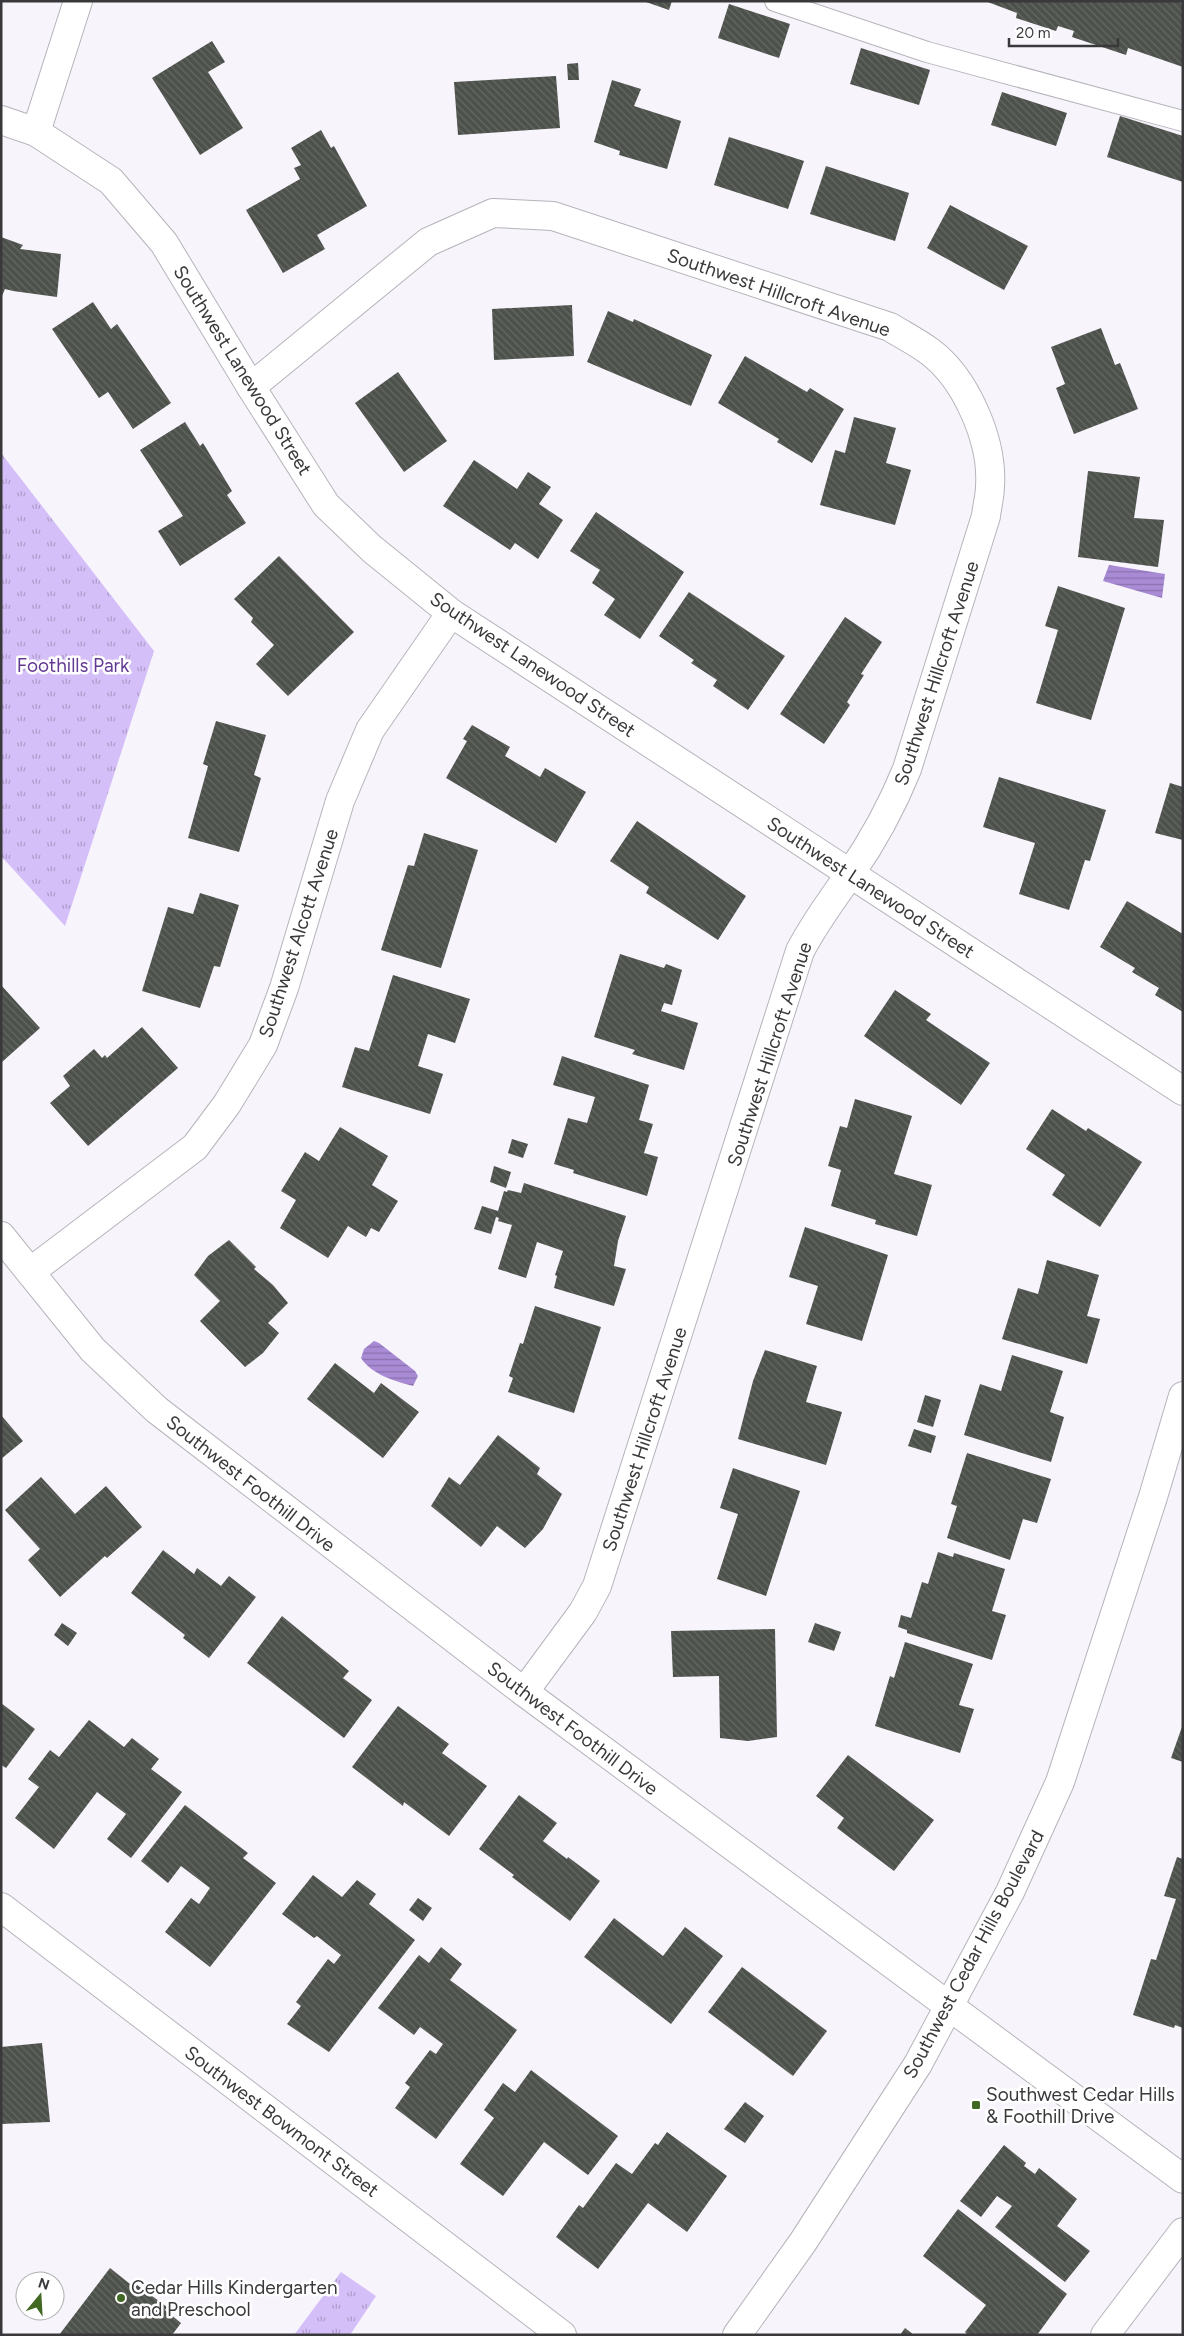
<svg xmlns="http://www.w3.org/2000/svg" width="1184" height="2336" font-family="Figtree,sans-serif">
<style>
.park{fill:url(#park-tufts)}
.water{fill:url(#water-rules)}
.building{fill:url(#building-back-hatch)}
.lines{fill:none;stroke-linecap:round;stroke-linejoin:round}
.lane-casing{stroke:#b6b4bb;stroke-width:22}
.street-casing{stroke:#b6b4bb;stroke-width:30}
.secondary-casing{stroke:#b6b4bb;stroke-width:30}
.lane{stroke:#fff;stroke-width:20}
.street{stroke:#fff;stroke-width:28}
.secondary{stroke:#fff;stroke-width:28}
.poi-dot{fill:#426924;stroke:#fff;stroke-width:2}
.labels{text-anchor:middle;stroke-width:5;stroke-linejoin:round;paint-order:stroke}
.street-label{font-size:19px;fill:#39383b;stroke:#fff}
.park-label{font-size:19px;fill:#633a93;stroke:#fff}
.poi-label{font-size:19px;fill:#39383b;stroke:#fff;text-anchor:start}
</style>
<defs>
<pattern id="park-tufts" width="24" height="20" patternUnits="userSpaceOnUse" patternTransform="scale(1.25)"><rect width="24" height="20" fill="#d5bff8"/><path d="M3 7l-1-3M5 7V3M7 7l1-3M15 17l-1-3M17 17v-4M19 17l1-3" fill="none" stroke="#ae9cca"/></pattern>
<pattern id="water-rules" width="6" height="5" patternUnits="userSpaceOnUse" patternTransform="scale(1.25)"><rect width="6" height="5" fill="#a88ad5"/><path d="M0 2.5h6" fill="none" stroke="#8a72ae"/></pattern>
<pattern id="building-back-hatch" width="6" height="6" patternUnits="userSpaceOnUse" patternTransform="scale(1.25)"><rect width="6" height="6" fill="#4d514b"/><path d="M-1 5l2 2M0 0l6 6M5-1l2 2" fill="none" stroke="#656863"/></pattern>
</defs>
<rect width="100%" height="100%" fill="#f7f4fc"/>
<g class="park">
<path d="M 1,453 L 154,651 L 65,926 L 1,856 Z"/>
<path d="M 341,2272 L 376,2296 L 350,2335 L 294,2335 Z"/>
</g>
<g class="water">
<path d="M 1109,565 L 1165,574 L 1162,598 L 1103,581 Z"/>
<path d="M 374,1341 L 379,1343 L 415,1371 L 418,1376 L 413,1386 C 394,1381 371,1374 361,1358 L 364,1349 Z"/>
</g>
<g class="building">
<path d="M 643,1 L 672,1 L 669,10 Z"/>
<path d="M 985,1 L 1183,1 L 1183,67 L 1128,48 L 1126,55 L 1072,37 L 1074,31 L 1058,26 L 1056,31 L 1016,18 L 1017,13 Z"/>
<path d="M 729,4 L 790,24 L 779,58 L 718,38 Z"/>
<path d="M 212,41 L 225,62 L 208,72 L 243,128 L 200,155 L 152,78 Z"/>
<path d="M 861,48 L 930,70 L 919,105 L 850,84 Z"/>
<path d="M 578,63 L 579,80 L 568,80 L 567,64 Z"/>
<path d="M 556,76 L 560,128 L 458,135 L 454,82 Z"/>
<path d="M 612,80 L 641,89 L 634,106 L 681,121 L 667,169 L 619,155 L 620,151 L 594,142 Z"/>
<path d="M 1002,92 L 1067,113 L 1056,146 L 991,125 Z"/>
<path d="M 1120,116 L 1183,136 L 1183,182 L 1107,157 Z"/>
<path d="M 321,130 L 331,148 L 334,146 L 367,206 L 317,235 L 325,249 L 283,273 L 246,210 L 300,179 L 294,168 L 301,165 L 291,148 Z"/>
<path d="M 729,137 L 804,161 L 788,209 L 714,185 Z"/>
<path d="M 826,166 L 909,193 L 895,241 L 810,214 Z"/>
<path d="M 950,205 L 1028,246 L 1004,290 L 927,248 Z"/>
<path d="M 1,237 L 23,245 L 20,249 L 61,254 L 57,297 L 13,291 L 5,289 L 1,298 Z"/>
<path d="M 93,302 L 111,329 L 117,324 L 171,403 L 133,429 L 108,392 L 99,398 L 52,329 Z"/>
<path d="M 572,305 L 574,356 L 494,360 L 492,309 Z"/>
<path d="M 608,311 L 633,322 L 634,319 L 712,355 L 691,406 L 587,362 Z"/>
<path d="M 1101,328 L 1115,365 L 1120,363 L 1138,409 L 1074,434 L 1056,388 L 1065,384 L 1051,347 Z"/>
<path d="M 745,356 L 807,392 L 810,388 L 844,409 L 812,463 L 777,442 L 779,439 L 718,403 Z"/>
<path d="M 398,372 L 447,441 L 404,472 L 355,403 Z"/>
<path d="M 854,417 L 896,428 L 886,463 L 911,470 L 895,525 L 820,505 L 835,450 L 845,453 Z"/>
<path d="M 185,422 L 200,446 L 203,443 L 232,491 L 227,495 L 246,523 L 180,566 L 158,531 L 183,516 L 140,450 Z"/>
<path d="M 474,460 L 517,489 L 528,472 L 551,487 L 539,504 L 563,520 L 538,559 L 515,543 L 510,550 L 443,506 Z"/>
<path d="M 1088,471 L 1140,477 L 1134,518 L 1164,520 L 1158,567 L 1078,557 Z"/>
<path d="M 596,512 L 684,572 L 640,639 L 604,615 L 615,599 L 592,583 L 600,570 L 570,551 Z"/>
<path d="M 279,556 L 354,632 L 288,696 L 256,664 L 274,645 L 251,622 L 253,618 L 234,599 Z"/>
<path d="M 1058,586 L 1125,608 L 1091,720 L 1036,703 L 1058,630 L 1045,626 Z"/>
<path d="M 689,592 L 785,656 L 748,710 L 713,686 L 717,680 L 691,663 L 694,660 L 659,636 Z"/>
<path d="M 845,617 L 882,642 L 861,674 L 864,675 L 847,702 L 850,705 L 824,744 L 780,714 Z"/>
<path d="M 216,721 L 266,735 L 254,775 L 261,778 L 239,852 L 188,838 L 208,766 L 203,764 Z"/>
<path d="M 472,725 L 510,747 L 505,756 L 540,777 L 545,768 L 586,792 L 556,843 L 446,778 L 467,741 L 463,739 Z"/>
<path d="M 999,777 L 1106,810 L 1090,861 L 1085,860 L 1069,910 L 1019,894 L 1035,843 L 983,827 Z"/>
<path d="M 1170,783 L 1183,787 L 1183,840 L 1155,833 Z"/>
<path d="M 637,821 L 746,896 L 718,940 L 646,893 L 649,887 L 610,861 Z"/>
<path d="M 424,833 L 478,850 L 441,968 L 381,950 L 408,865 L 414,866 Z"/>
<path d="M 200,893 L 239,905 L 220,967 L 214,966 L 200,1008 L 142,991 L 168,907 L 193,914 Z"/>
<path d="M 1127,901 L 1183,934 L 1183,1012 L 1155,995 L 1159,988 L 1132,972 L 1135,968 L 1100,947 Z"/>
<path d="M 620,954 L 664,968 L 666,964 L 682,970 L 672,1005 L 664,1003 L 661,1011 L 698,1023 L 684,1070 L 632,1054 L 635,1050 L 594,1037 Z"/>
<path d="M 393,975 L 470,999 L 455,1043 L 428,1034 L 418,1066 L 443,1074 L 430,1114 L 342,1087 L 355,1047 L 369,1051 Z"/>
<path d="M 1,985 L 40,1028 L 2,1062 L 1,1061 Z"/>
<path d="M 895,990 L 931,1014 L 926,1020 L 990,1063 L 961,1105 L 864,1036 Z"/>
<path d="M 142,1027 L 178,1068 L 88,1146 L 50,1103 L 70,1086 L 63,1076 L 94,1049 L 102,1058 L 105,1055 L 107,1058 Z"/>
<path d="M 562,1056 L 649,1085 L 639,1120 L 653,1124 L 644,1153 L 658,1157 L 647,1196 L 573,1173 L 574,1170 L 554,1164 L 568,1118 L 587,1123 L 595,1097 L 553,1085 Z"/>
<path d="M 855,1099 L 912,1116 L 894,1174 L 932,1185 L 917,1236 L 875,1224 L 876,1220 L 831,1206 L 841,1170 L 828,1166 L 840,1126 L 847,1128 Z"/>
<path d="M 1052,1109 L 1086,1131 L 1088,1128 L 1142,1162 L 1100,1227 L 1052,1195 L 1065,1175 L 1026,1149 Z"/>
<path d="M 340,1127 L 388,1156 L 372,1185 L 398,1201 L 379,1232 L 371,1228 L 366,1237 L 348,1226 L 328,1258 L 280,1228 L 296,1200 L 281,1191 L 305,1152 L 319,1161 Z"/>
<path d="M 512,1139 L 528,1144 L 523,1158 L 508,1153 Z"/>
<path d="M 494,1166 L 511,1172 L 506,1188 L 490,1182 Z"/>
<path d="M 524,1183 L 626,1216 L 618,1241 L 614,1266 L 626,1269 L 614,1306 L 554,1288 L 557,1276 L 555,1275 L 563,1251 L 537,1242 L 526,1278 L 498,1269 L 512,1225 L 498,1221 L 499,1218 L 496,1217 L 491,1234 L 474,1229 L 482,1206 L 498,1211 L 504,1191 L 507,1192 L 508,1190 L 521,1193 Z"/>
<path d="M 805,1227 L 888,1255 L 862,1341 L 806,1324 L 818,1286 L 789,1277 Z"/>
<path d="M 229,1240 L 256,1267 L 254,1269 L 273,1285 L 288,1303 L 268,1323 L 279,1333 L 263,1353 L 245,1367 L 200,1321 L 220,1301 L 194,1275 L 208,1256 Z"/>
<path d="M 1047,1260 L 1099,1275 L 1087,1316 L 1100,1319 L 1087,1364 L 1002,1339 L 1018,1288 L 1038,1294 Z"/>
<path d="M 535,1306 L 601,1327 L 574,1413 L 508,1392 L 513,1378 L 509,1376 L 520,1343 L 523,1344 Z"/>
<path d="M 765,1350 L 817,1366 L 806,1402 L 842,1412 L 826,1465 L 738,1439 L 753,1381 Z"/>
<path d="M 1012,1355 L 1063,1371 L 1050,1412 L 1064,1417 L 1051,1462 L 964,1435 L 980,1384 L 1001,1391 Z"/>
<path d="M 335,1363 L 374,1393 L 381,1383 L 419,1412 L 383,1458 L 307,1399 Z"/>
<path d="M 925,1395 L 941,1400 L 933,1427 L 917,1422 Z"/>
<path d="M 1,1415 L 23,1441 L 1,1459 Z"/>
<path d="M 914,1429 L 936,1436 L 931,1453 L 908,1446 Z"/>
<path d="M 498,1435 L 540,1468 L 537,1474 L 562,1494 L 543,1529 L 525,1548 L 497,1526 L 481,1547 L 431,1506 L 449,1477 L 460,1485 Z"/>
<path d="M 967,1453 L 1051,1479 L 1037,1523 L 1023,1519 L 1010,1560 L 947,1538 L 957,1506 L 951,1504 Z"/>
<path d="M 733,1468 L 800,1491 L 766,1596 L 717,1579 L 738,1514 L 720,1508 Z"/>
<path d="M 41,1477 L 75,1514 L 106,1486 L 142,1527 L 107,1558 L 105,1556 L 60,1597 L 28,1560 L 40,1549 L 5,1510 Z"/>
<path d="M 163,1550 L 194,1574 L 197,1568 L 221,1586 L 229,1576 L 256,1597 L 209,1658 L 183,1638 L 185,1635 L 131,1593 Z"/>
<path d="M 938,1552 L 953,1557 L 954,1553 L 1005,1569 L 992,1611 L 1006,1615 L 992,1660 L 907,1633 L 907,1630 L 898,1627 L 901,1615 L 911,1618 L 922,1582 L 928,1584 Z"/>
<path d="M 282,1616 L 349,1671 L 343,1678 L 372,1700 L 344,1738 L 247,1663 Z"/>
<path d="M 62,1623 L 77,1633 L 68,1646 L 54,1635 Z"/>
<path d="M 815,1623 L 841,1632 L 834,1651 L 808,1642 Z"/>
<path d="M 775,1629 L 777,1737 L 748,1741 L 720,1738 L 719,1676 L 673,1677 L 671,1631 Z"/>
<path d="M 905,1642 L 973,1664 L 959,1705 L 974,1709 L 960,1753 L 875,1726 L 890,1676 L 894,1678 Z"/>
<path d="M 1,1703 L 35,1729 L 6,1768 L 1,1765 Z"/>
<path d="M 398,1706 L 449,1744 L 442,1753 L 487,1786 L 449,1836 L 404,1802 L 403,1806 L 352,1767 Z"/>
<path d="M 89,1720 L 124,1747 L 132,1738 L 159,1759 L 151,1769 L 182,1792 L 131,1858 L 107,1839 L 126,1814 L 97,1792 L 54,1849 L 15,1818 L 39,1787 L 28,1779 L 50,1750 L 59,1757 Z"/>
<path d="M 1183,1724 L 1183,1762 L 1171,1758 Z"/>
<path d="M 848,1755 L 934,1820 L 894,1871 L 837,1828 L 844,1818 L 816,1796 Z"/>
<path d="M 519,1795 L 557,1823 L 543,1841 L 567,1859 L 568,1857 L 600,1881 L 570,1921 L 512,1877 L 514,1875 L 479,1849 Z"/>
<path d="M 185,1805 L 248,1853 L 243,1858 L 276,1883 L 210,1967 L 165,1932 L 191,1898 L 199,1904 L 210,1888 L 181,1866 L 168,1883 L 141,1861 Z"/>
<path d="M 1177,1857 L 1183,1859 L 1183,2028 L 1175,2025 L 1174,2028 L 1133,2015 L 1151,1959 L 1156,1960 L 1176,1899 L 1164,1896 Z"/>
<path d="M 313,1875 L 342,1897 L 357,1880 L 376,1894 L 369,1904 L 415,1940 L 329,2052 L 287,2024 L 301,2006 L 296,2002 L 328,1959 L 334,1964 L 341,1955 L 317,1936 L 314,1938 L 282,1914 Z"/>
<path d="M 418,1898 L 432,1908 L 423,1921 L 409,1910 Z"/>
<path d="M 614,1918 L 663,1956 L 685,1927 L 723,1956 L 671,2024 L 584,1957 Z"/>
<path d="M 441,1947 L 462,1964 L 450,1980 L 517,2030 L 436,2139 L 395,2108 L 410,2087 L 405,2083 L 430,2050 L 436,2054 L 443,2044 L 420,2027 L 414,2035 L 378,2008 L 419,1955 L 429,1963 Z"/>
<path d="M 742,1967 L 827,2031 L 793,2076 L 708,2012 Z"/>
<path d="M 42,2043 L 50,2122 L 1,2124 L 1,2047 Z"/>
<path d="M 531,2070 L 618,2136 L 588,2175 L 544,2142 L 503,2196 L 460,2164 L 494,2118 L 484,2110 L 503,2083 L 515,2092 Z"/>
<path d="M 745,2102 L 764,2116 L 745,2143 L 724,2129 Z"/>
<path d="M 667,2132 L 727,2176 L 687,2232 L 648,2203 L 598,2269 L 556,2237 L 579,2205 L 583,2208 L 616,2163 L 632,2174 L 655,2143 L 658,2145 Z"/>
<path d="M 1004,2145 L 1026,2163 L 1024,2166 L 1035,2174 L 1039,2168 L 1077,2199 L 1057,2226 L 1090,2251 L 1065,2282 L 995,2227 L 1012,2206 L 997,2196 L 981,2217 L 960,2201 Z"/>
<path d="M 958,2209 L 1067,2294 L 1037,2335 L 968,2335 L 965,2332 L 986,2305 L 923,2256 Z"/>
<path d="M 110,2268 L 135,2288 L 137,2285 L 167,2307 L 165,2310 L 181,2323 L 172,2335 L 59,2335 Z"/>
<path d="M 31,2311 L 42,2311 L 38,2317 Z"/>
<path d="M 905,2328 L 914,2335 L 900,2335 Z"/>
</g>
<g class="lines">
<g class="lane-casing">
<path id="lane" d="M 775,1 L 927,52 L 1183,121"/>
</g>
<g class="street-casing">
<g id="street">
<path d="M 1,120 L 36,132 L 111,181 L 164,243 L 251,387 L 326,505 L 372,549 L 451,613 L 1183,1091"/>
<path d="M 36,132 L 78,1"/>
<path d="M 251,387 L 428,242 L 493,213 L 553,216 L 890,327 C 903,335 917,342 929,351 C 966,378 993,441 990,486 C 990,496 987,506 986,516 L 907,769 C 892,806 873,841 850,874 C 832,900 815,922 800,951 L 597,1586 L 583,1612 L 524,1692"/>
<path d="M 1,1236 L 93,1350 L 157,1410 L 524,1692 L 1183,2179"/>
<path d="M 30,1272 L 195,1147 L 227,1104 L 263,1045 L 284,988 L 340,801 L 370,730 L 451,613"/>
<path d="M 1,1907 L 562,2335"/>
<path d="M 1105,2335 L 1183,2232"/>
</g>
</g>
<g class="secondary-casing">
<path id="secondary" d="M 737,2335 L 803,2242 L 918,2064 L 1010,1892 L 1060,1782 L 1153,1497 L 1183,1396"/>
</g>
<use href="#lane" class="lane"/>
<use href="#street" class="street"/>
<use href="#secondary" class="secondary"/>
</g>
<g class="poi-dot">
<rect x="971" y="2100" width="10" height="10" rx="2.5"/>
<circle cx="121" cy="2298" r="5"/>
</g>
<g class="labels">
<g class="street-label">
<text transform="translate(779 292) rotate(19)" y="7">Southwest Hillcroft Avenue</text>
<text transform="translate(243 370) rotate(58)" y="7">Southwest Lanewood Street</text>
<text transform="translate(533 664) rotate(34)" y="7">Southwest Lanewood Street</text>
<text transform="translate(936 673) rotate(-72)" y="7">Southwest Hillcroft Avenue</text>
<text transform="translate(871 887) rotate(33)" y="7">Southwest Lanewood Street</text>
<text transform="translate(298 933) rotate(-72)" y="7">Southwest Alcott Avenue</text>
<text transform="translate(769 1054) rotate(-72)" y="7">Southwest Hillcroft Avenue</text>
<text transform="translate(644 1439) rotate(-72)" y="7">Southwest Hillcroft Avenue</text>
<text transform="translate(251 1483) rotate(38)" y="7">Southwest Foothill Drive</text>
<text transform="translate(573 1728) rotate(37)" y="7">Southwest Foothill Drive</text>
<text transform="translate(973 1954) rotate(-62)" y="7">Southwest Cedar Hills Boulevard</text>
<text transform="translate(282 2121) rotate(37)" y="7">Southwest Bowmont Street</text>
</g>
<g class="park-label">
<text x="73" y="672">Foothills Park</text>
</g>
<g class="poi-label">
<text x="986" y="2101">Southwest Cedar Hills<tspan x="986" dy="22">&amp; Foothill Drive</tspan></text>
<text x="131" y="2294">Cedar Hills Kindergarten<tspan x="131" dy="22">and Preschool</tspan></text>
</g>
</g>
<rect width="1184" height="2336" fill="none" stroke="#39383b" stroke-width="5"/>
<g transform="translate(40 2296) rotate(18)"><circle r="24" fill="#ffffff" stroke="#b0afb1"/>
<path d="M0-4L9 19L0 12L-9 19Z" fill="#426924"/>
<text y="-8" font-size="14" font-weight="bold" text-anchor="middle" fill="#39383b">N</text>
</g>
<path d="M1009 38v8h109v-8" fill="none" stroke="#39383b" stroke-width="2.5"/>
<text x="1016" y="38" font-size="15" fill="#39383b" stroke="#ffffff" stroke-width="4" paint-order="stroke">20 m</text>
</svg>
